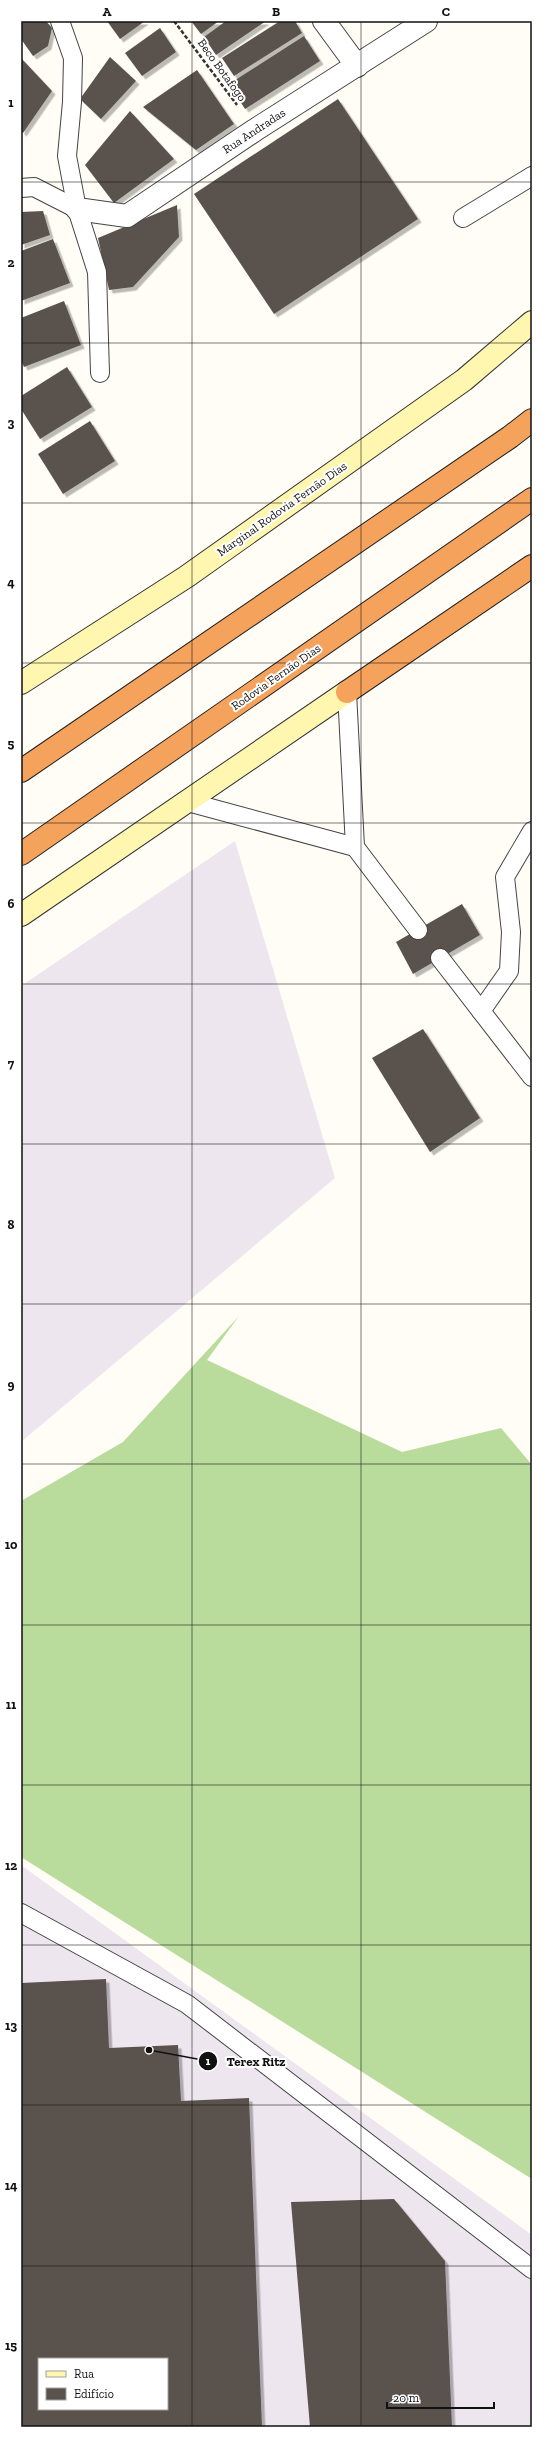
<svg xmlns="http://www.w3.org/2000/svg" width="553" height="2448" font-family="'Zilla Slab',serif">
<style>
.industrial{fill:#eee6ef;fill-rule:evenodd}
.forest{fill:#b9dc9c}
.building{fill:#5a524d;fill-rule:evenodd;filter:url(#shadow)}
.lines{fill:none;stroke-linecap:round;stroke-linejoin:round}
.service-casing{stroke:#444;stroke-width:20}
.minor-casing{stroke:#444;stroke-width:24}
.secondary-casing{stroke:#333;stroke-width:24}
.motorway-casing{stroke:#222;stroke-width:24}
.path{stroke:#333;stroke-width:2.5;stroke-dasharray:4 2;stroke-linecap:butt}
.service{stroke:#fff;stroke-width:18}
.minor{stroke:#fff;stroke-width:22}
.secondary{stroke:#fff6b0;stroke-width:22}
.motorway{stroke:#f5a25d;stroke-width:22}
.grid{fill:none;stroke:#111;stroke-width:1;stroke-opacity:0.55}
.labels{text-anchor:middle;stroke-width:4;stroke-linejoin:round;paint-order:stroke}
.street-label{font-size:12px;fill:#111;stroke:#fff}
.leader{fill:none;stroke:#111;stroke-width:1.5}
.callout-dot{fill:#111;stroke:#fff;stroke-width:1.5}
.mark-label{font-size:12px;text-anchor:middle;font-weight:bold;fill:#fff}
.callout-label{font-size:13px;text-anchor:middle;font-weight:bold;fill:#111;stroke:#fff;stroke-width:4;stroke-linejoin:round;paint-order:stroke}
.neatline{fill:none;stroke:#111;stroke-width:1.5}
.grid-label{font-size:13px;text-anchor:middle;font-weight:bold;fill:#111}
</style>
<defs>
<filter id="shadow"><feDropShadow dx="3.5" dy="3.5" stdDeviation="0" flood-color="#0004"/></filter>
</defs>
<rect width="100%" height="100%" fill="#fffdf5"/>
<g class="industrial">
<path d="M 235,841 L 335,1178 L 21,1442 L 21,986 Z"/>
<path d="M 21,1865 L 532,2235 L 532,2427 L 21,2427 ZM 39,2359 L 167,2359 L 167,2409 L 39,2409 Z"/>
</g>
<path class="forest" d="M 239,1316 L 207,1360 L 402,1452 L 501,1428 L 532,1465 L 532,2179 L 21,1857 L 21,1501 L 123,1442 Z"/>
<g class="building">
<path d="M 21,21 L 46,21 L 52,28 L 48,46 L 33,56 L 21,39 Z"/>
<path d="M 107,21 L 145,21 L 120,39 Z"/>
<path d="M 191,21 L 219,21 L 201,34 Z"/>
<path d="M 226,21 L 266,21 L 216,55 L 204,37 Z"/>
<path d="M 280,21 L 295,21 L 302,33 L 234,76 L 222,58 Z"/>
<path d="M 160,28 L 176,52 L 142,76 L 125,53 Z"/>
<path d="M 304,36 L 320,61 L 245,109 L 229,84 Z"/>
<path d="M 110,57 L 136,81 L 101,119 L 80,99 Z"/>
<path d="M 21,58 L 52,91 L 23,133 L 21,131 Z"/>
<path d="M 197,70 L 234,124 L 196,150 L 143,107 Z"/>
<path d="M 338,99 L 418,219 L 274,314 L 194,194 Z"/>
<path d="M 130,111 L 174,159 L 114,203 L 85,165 Z"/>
<path d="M 177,205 L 179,237 L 133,287 L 109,290 L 98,238 Z"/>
<path d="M 43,211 L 50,235 L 21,245 L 21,212 Z"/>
<path d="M 53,239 L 70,283 L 21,301 L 21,251 Z"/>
<path d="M 64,301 L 81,345 L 24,367 L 21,360 L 21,318 Z"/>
<path d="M 67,367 L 92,407 L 40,439 L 21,409 L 21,396 Z"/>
<path d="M 90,421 L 115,461 L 63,494 L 38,454 Z"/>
<path d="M 462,904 L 480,935 L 413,974 L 396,942 Z"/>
<path d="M 423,1029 L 480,1118 L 430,1152 L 372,1058 Z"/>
<path d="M 106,1979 L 109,2048 L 178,2045 L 181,2101 L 249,2098 L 262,2427 L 21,2427 L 21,1983 ZM 39,2359 L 167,2359 L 167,2409 L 39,2409 Z"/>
<path d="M 394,2199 L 445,2261 L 452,2427 L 310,2427 L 291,2202 Z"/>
</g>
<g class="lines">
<g class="service-casing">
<g id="service">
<path d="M 60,21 L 73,58 L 72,102 L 67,156 L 77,209 L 97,272 L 100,373"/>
<path d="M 21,188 L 34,187 L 77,209"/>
<path d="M 463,218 L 532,176"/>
<path d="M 347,692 L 355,847 L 418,930"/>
<path d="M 188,802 L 355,847"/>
<path d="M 440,958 L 532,1077"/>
<path d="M 481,1011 L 509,971 L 511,932 L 505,877 L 532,831"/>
<path d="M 21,1913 L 187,2004 L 532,2269"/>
</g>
</g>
<g class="minor-casing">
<g id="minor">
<path d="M 324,21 L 357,66"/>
<path d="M 77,209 L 127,216 L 255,130 L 426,21"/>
</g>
</g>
<g class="secondary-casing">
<g id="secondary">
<path d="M 21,683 L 186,577 L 464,380 L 532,322"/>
<path d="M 21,915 L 347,692"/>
</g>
</g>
<g class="motorway-casing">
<g id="motorway">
<path d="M 347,692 L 532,566"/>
<path d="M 21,771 L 510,437 L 532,420"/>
<path d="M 21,854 L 532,499"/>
</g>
</g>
<path class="path" d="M 174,21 L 237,105"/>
<use href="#service" class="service"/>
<use href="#minor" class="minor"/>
<use href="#secondary" class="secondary"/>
<use href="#motorway" class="motorway"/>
</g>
<path class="grid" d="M 192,21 L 192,2427M 361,21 L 361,2427M 21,182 L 532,182M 21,343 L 532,343M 21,503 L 532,503M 21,663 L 532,663M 21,823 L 532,823M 21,984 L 532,984M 21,1144 L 532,1144M 21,1304 L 532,1304M 21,1464 L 532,1464M 21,1625 L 532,1625M 21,1785 L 532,1785M 21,1945 L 532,1945M 21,2105 L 532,2105M 21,2266 L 532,2266"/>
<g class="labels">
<g class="street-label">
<text transform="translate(222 70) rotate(54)" y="4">Beco Botafogo</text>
<text transform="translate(254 131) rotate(-33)" y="4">Rua Andradas</text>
<text transform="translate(282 509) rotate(-35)" y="4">Marginal Rodovia Fernão Dias</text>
<text transform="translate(276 677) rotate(-35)" y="4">Rodovia Fernão Dias</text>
</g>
</g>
<path class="leader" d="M149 2050L208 2061"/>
<g class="callout-dot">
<circle cx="149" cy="2050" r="4"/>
<circle cx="208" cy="2061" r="10"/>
</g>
<g class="mark-label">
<text x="208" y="2065">1</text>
</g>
<g class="callout-label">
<text x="256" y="2066">Terex Ritz</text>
</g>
<rect width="553" height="2448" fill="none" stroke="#ffffff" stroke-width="44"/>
<rect x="38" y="2358" width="130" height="52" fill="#ffffff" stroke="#a0a0a0"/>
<rect x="46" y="2371" width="20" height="6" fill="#fff6b0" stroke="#a0a0a0"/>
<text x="74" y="2378" font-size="12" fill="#111111">Rua</text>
<rect x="46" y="2388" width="20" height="12" fill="#5a524d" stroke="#a0a0a0"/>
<text x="74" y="2398" font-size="12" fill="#111111">Edifício</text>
<path d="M387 2402v6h107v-6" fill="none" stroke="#111111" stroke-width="2"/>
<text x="393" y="2402" font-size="12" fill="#111111" stroke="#ffffff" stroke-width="3" paint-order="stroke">20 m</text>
<rect x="22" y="22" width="509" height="2404" class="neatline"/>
<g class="grid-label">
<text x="107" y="16">A</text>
<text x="276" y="16">B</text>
<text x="446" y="16">C</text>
<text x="11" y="107">1</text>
<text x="11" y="267">2</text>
<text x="11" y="427">3</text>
<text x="11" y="587">4</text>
<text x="11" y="748">5</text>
<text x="11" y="908">6</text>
<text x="11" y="1068">7</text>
<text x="11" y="1229">8</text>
<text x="11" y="1389">9</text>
<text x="11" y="1549">10</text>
<text x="11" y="1709">11</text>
<text x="11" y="1870">12</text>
<text x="11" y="2030">13</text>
<text x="11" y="2190">14</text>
<text x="11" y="2350">15</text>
</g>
</svg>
